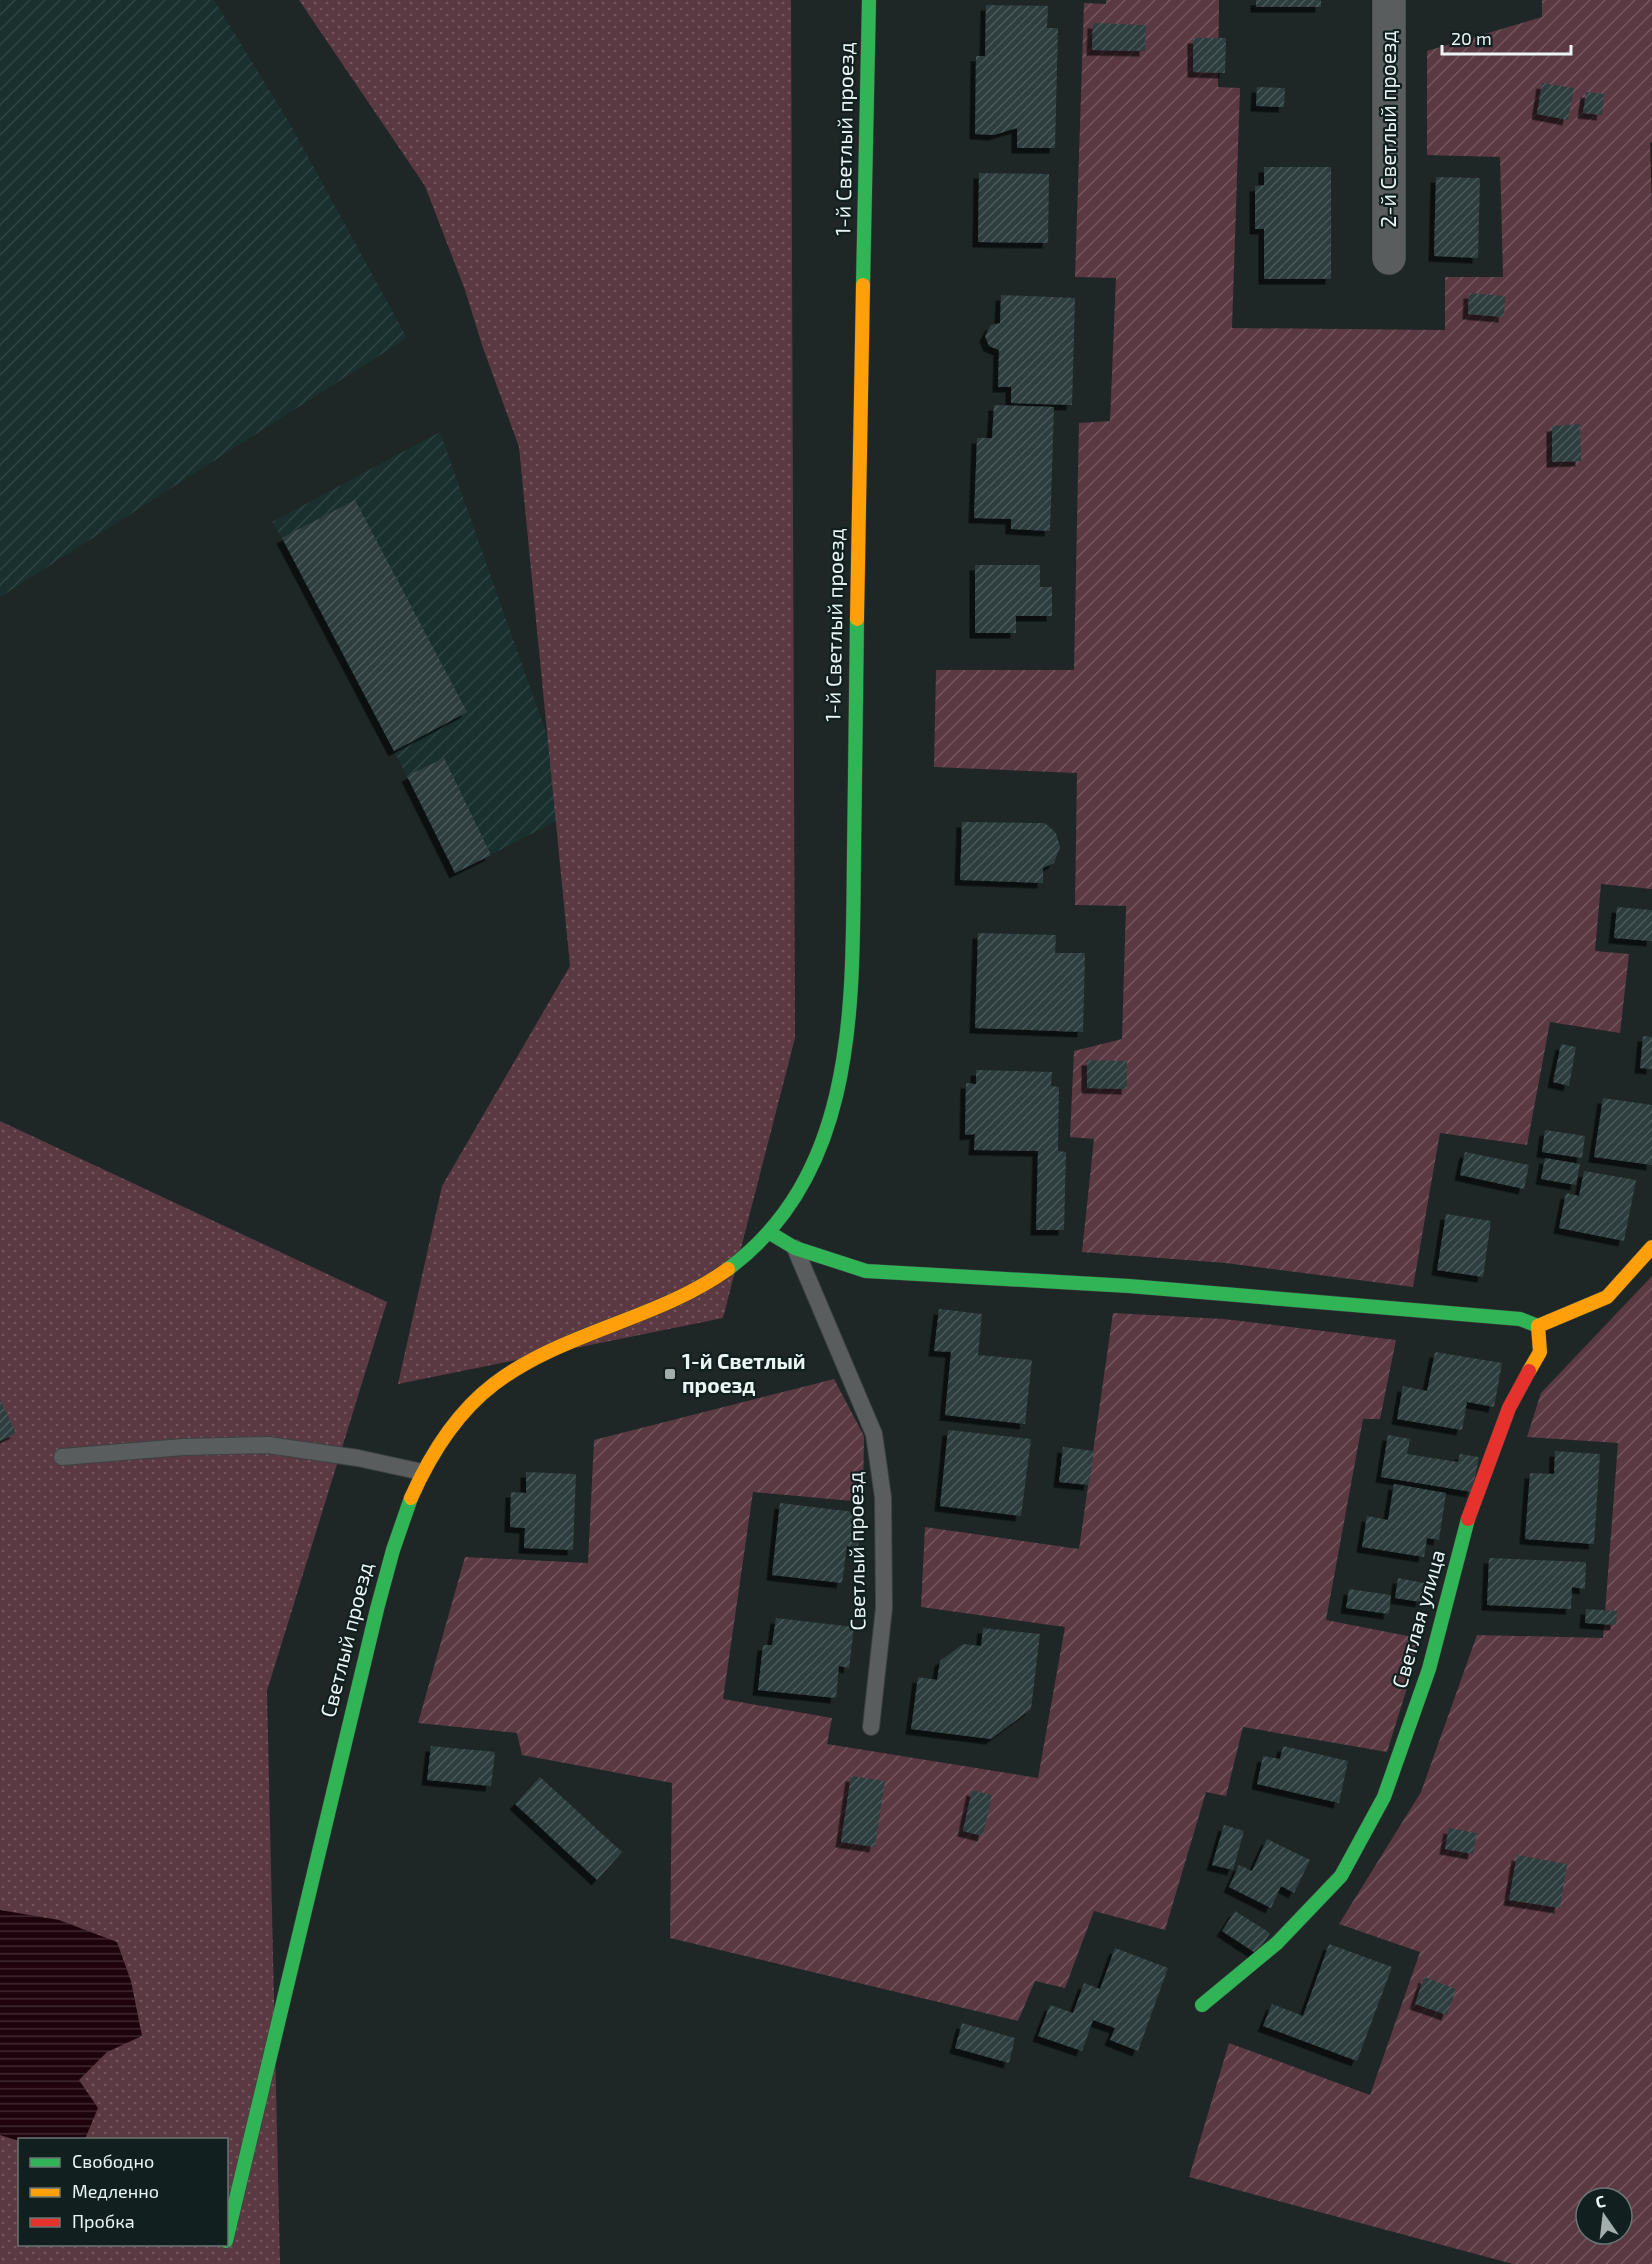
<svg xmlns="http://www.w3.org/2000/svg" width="1652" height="2264" font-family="'Exo 2',sans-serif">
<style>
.industrial{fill:url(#industrial-furrows)}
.grass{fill:url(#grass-dots);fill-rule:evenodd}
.garden{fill:url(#garden-furrows);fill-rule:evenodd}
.water{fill:url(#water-rules)}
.building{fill:url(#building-hatch);filter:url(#shadow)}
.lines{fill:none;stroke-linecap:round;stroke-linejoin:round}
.lane-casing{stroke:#3c4242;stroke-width:18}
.street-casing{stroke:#3c4242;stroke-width:34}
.fast-casing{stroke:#3c4242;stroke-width:15}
.slow-casing{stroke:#3c4242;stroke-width:15}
.jam-casing{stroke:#3c4242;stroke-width:15}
.lane{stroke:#5a5d5d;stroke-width:16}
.street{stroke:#5a5d5d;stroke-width:33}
.fast{stroke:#30b455;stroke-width:14}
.slow{stroke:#ff9f0a;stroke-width:14}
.jam{stroke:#e5322d;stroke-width:14}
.poi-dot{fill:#a3adac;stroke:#11201f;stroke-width:2}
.labels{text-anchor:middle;stroke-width:4.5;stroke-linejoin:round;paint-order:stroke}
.street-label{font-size:21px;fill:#ebf5f4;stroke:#11201f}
.poi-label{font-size:21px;font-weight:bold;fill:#ebf5f4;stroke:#11201f;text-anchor:start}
</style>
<defs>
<pattern id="industrial-furrows" width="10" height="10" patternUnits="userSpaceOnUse" patternTransform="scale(1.5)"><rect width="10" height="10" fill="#1a302f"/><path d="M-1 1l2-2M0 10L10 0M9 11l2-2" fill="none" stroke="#304444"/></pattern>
<pattern id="grass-dots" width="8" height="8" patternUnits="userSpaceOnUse" patternTransform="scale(1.5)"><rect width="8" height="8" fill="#5b3943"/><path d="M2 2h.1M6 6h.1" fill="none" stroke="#73565f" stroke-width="1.8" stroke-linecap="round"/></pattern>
<pattern id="garden-furrows" width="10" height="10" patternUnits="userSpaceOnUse" patternTransform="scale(1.5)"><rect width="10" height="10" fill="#5b3943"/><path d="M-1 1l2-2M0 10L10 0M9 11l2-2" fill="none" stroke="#73565f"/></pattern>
<pattern id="water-rules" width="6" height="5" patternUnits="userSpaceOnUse" patternTransform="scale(1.5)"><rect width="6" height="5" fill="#1e030d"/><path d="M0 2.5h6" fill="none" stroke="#3f2831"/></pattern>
<pattern id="building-hatch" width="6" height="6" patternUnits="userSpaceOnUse" patternTransform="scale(1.5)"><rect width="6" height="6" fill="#2e3d3d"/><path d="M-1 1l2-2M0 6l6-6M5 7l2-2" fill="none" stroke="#4c5a5a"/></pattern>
<filter id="shadow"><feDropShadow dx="-5.5" dy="5.5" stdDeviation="0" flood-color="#0009"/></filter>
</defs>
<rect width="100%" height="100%" fill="#1e2626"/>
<g class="industrial">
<path d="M 0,0 L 214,0 L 290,124 L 407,338 L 0,597 Z"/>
<path d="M 440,432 L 574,812 L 455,873 L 394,751 L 282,538 L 272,522 Z"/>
</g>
<g class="grass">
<path d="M 299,0 L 791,0 L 795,1038 L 723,1318 L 398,1384 L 442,1186 L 570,966 L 519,447 L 482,345 L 465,290 L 425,186 Z"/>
<path d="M 0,1121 L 387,1302 L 267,1691 L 280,2264 L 0,2264 ZM 20,2140 L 226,2140 L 226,2244 L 20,2244 Z"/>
</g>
<g class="garden">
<path d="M 1106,0 L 1219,0 L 1218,87 L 1240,88 L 1232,328 L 1445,330 L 1445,277 L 1503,277 L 1500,157 L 1427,155 L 1427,51 L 1542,17 L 1542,0 L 1652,0 L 1652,142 L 1650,143 L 1652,210 L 1652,889 L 1601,884 L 1595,951 L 1629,954 L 1620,1033 L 1550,1022 L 1527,1145 L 1440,1133 L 1413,1287 L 1225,1263 L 1082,1252 L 1094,1139 L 1070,1137 L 1074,1051 L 1122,1039 L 1126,906 L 1075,905 L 1077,773 L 934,767 L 936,670 L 1074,670 L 1079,423 L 1110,421 L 1116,278 L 1075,277 L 1084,3 L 1106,4 Z"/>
<path d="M 1652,1276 L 1652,2264 L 1513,2264 L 1189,2177 L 1229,2043 L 1370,2095 L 1420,1952 L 1339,1924 L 1421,1792 L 1477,1635 L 1603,1638 L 1618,1443 L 1527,1437 L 1541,1393 ZM 1586,2198 L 1622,2198 L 1622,2234 L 1586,2234 Z"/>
<path d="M 1113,1313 L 1224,1319 L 1396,1340 L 1380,1419 L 1363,1419 L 1326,1620 L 1418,1638 L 1407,1688 L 1387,1752 L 1243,1727 L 1226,1796 L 1206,1792 L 1165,1930 L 1094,1911 L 1065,1988 L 1035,1981 L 1018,2021 L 670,1938 L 672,1783 L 522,1755 L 517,1733 L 418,1723 L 465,1557 L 588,1563 L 594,1440 L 834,1379 L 864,1436 L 863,1502 L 753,1492 L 723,1699 L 832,1718 L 827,1744 L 1038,1778 L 1065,1627 L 921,1607 L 925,1527 L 1079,1549 Z"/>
</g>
<path class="water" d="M 0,1910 L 59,1920 L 117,1942 L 131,1981 L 142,2036 L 107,2052 L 79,2080 L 98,2108 L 85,2139 L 20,2140 L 19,2141 L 0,2135 Z"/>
<g class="building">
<rect x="1256" y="0" width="65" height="7"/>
<path d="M 986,5 L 1048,6 L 1047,28 L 1058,28 L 1055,148 L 1017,148 L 1017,128 L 994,135 L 975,134 L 976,56 L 985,56 Z"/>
<path d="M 1093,23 L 1146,25 L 1145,51 L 1092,50 Z"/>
<path d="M 1193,38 L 1226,38 L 1225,73 L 1193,72 Z"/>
<path d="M 1542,83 L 1574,88 L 1568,120 L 1537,114 Z"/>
<path d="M 1257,87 L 1285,88 L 1284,107 L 1256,106 Z"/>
<path d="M 1586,92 L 1604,94 L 1602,115 L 1583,113 Z"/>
<path d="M 1264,167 L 1331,167 L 1331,279 L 1264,279 L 1264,229 L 1255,229 L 1255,186 L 1264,185 Z"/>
<path d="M 979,173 L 1049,174 L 1048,243 L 978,242 Z"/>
<path d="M 1436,177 L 1480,178 L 1478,258 L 1434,256 Z"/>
<path d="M 1469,293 L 1505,296 L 1504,317 L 1468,314 Z"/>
<path d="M 1001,295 L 1075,298 L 1072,405 L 1011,403 L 1011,387 L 998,387 L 999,350 L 989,346 L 985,336 L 991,325 L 1000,323 Z"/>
<path d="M 994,405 L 1054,407 L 1050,531 L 1011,529 L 1011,519 L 974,518 L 977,438 L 992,438 Z"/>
<path d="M 1580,424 L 1581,461 L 1552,462 L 1552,426 Z"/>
<path d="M 355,500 L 467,712 L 394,751 L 282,538 Z"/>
<path d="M 975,565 L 1040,565 L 1040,587 L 1052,587 L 1052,616 L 1016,616 L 1016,633 L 975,633 Z"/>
<path d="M 444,758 L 491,855 L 455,873 L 407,776 Z"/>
<path d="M 962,822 L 1045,823 L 1056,833 L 1060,847 L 1054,863 L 1043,868 L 1043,883 L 960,880 Z"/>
<path d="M 1617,907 L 1652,910 L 1652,941 L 1614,938 Z"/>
<path d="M 978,933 L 1056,935 L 1055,953 L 1085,953 L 1083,1032 L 975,1028 Z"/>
<path d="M 1643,1036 L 1652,1037 L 1652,1069 L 1640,1068 Z"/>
<path d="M 1561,1044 L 1576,1047 L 1569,1086 L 1553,1082 Z"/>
<path d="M 1087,1060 L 1127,1061 L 1127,1089 L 1087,1088 Z"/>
<path d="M 976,1070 L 1052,1072 L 1051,1086 L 1059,1087 L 1058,1151 L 1066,1152 L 1064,1230 L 1036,1230 L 1038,1151 L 974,1150 L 975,1134 L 965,1135 L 966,1083 L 976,1084 Z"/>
<path d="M 1603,1098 L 1652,1105 L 1652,1165 L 1594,1157 Z"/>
<path d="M 1545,1130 L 1585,1136 L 1582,1158 L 1542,1152 Z"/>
<path d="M 1465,1152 L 1529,1165 L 1524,1189 L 1460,1175 Z"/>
<path d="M 1545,1158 L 1580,1164 L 1576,1185 L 1541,1179 Z"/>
<path d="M 1584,1171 L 1636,1180 L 1624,1241 L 1559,1228 L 1566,1193 L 1579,1196 Z"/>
<path d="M 1446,1214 L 1491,1221 L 1483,1277 L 1437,1270 Z"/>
<path d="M 939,1309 L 982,1314 L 978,1355 L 1032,1360 L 1025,1424 L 945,1415 L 951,1352 L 934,1351 Z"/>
<path d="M 1435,1352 L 1502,1363 L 1494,1407 L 1467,1402 L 1462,1430 L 1397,1419 L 1403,1386 L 1427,1391 Z"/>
<path d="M 0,1399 L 16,1433 L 0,1441 Z"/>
<path d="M 948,1430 L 1031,1439 L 1021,1516 L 940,1506 Z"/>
<path d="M 1388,1435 L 1410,1439 L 1407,1454 L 1458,1462 L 1460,1454 L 1479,1457 L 1472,1492 L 1381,1477 Z"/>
<path d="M 1063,1447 L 1094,1451 L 1089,1485 L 1059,1482 Z"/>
<path d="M 1555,1451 L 1600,1454 L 1594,1544 L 1525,1539 L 1530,1473 L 1554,1474 Z"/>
<path d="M 526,1472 L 576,1474 L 573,1550 L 524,1548 L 525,1528 L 510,1527 L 511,1492 L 526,1493 Z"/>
<path d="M 1394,1484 L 1446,1493 L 1439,1540 L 1427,1538 L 1424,1557 L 1362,1547 L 1367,1516 L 1388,1520 Z"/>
<path d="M 780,1503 L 862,1513 L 858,1548 L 847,1546 L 842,1583 L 772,1575 Z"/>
<path d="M 1489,1558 L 1586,1562 L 1585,1589 L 1572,1587 L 1571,1609 L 1487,1605 Z"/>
<path d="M 1398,1578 L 1424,1583 L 1421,1602 L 1395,1598 Z"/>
<path d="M 1349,1589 L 1391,1595 L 1389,1614 L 1346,1608 Z"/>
<path d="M 1586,1609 L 1617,1611 L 1616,1625 L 1585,1623 Z"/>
<path d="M 776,1618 L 854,1627 L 849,1668 L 839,1666 L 836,1698 L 758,1690 L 763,1645 L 772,1645 Z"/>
<path d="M 983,1628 L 1040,1634 L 1031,1709 L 991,1739 L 911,1729 L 918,1677 L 937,1680 L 940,1661 L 963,1644 L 981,1646 Z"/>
<path d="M 431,1746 L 495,1752 L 491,1786 L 427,1780 Z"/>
<path d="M 1283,1746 L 1348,1761 L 1339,1803 L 1257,1784 L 1263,1756 L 1280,1759 Z"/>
<path d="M 851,1776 L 885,1781 L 875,1847 L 841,1842 Z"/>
<path d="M 540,1777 L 622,1852 L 597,1880 L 515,1804 Z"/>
<path d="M 972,1790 L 992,1795 L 983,1836 L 963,1831 Z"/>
<path d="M 1224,1825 L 1244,1831 L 1233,1870 L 1212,1865 Z"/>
<path d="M 1449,1828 L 1477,1833 L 1473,1854 L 1445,1849 Z"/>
<path d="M 1267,1839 L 1310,1860 L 1294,1893 L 1281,1886 L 1271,1908 L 1229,1887 L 1239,1865 L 1252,1871 Z"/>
<path d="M 1517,1855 L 1567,1864 L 1560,1908 L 1509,1900 Z"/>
<path d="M 1235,1911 L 1270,1933 L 1257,1954 L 1222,1931 Z"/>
<path d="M 1329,1944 L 1392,1967 L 1357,2061 L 1263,2026 L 1272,2004 L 1303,2016 Z"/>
<path d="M 1115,1948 L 1168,1968 L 1138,2051 L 1110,2040 L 1115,2028 L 1093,2020 L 1082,2051 L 1038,2036 L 1050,2005 L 1073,2013 L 1084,1983 L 1100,1989 Z"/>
<path d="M 1424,1977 L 1456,1989 L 1447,2015 L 1415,2004 Z"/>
<path d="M 962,2023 L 1015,2038 L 1009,2063 L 955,2048 Z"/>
</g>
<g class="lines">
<g class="lane-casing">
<g id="lane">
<path d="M 795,1248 L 874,1434 L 883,1497 L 884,1608 L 871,1727"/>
<path d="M 62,1457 L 183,1447 L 268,1445 L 358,1458 L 422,1472"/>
</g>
</g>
<g class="street-casing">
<path id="street" d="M 1389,258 L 1389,0"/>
</g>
<g class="fast-casing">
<g id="fast">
<path d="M 863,285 L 869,0"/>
<path d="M 770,1233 L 795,1248 L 866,1271 L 1129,1286 L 1520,1319 L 1538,1326"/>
<path d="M 728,1269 C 859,1172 852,1002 854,856 C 855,777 856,698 857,619"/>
<path d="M 1202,2005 L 1277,1943 L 1341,1876 L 1384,1797 L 1429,1669 L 1468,1519"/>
<path d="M 226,2241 L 377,1609 L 393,1550 L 411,1498"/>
</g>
</g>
<g class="slow-casing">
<g id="slow">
<path d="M 857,619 L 863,285"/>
<path d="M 1529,1371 L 1540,1352 L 1538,1326 L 1607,1297 L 1652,1247"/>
<path d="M 411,1498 C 430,1455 456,1413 494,1384 C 564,1331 657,1320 728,1269"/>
</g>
</g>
<g class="jam-casing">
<path id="jam" d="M 1468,1519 L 1509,1408 L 1529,1371"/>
</g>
<use href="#lane" class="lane"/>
<use href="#street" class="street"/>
<use href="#fast" class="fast"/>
<use href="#slow" class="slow"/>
<use href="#jam" class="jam"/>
</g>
<rect class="poi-dot" x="664" y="1368" width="12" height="12" rx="3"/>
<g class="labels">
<g class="street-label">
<text transform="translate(1389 129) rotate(-90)" y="7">2-й Светлый проезд</text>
<text transform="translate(845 139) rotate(-89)" y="7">1-й Светлый проезд</text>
<text transform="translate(835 625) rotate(-89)" y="7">1-й Светлый проезд</text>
<text transform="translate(857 1551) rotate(-91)" y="7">Светлый проезд</text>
<text transform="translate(1419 1619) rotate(-74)" y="7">Светлая улица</text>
<text transform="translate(347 1640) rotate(-76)" y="7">Светлый проезд</text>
</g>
<g class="poi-label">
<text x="682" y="1369">1-й Светлый<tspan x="682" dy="24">проезд</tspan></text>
</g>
</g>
<rect x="18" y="2138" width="210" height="108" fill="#11201f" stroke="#687574" stroke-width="1.5"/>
<rect x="30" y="2158" width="30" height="9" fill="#30b455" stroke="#687574" stroke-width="1.5"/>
<text x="72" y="2168" font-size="18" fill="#ebf5f4">Свободно</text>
<rect x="30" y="2188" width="30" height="9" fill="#ff9f0a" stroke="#687574" stroke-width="1.5"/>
<text x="72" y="2198" font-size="18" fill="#ebf5f4">Медленно</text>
<rect x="30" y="2218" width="30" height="9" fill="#e5322d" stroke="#687574" stroke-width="1.5"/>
<text x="72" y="2228" font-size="18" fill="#ebf5f4">Пробка</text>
<g transform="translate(1604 2216) rotate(346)"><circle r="28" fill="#11201f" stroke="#687574" stroke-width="1.5"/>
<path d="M0-4.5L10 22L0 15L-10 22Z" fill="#a3adac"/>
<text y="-9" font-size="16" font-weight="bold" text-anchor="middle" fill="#ebf5f4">С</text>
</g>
<path d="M1442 45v9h129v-9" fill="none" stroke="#ebf5f4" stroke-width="3"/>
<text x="1451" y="45" font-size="18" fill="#ebf5f4" stroke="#11201f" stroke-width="4.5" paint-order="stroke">20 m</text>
</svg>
